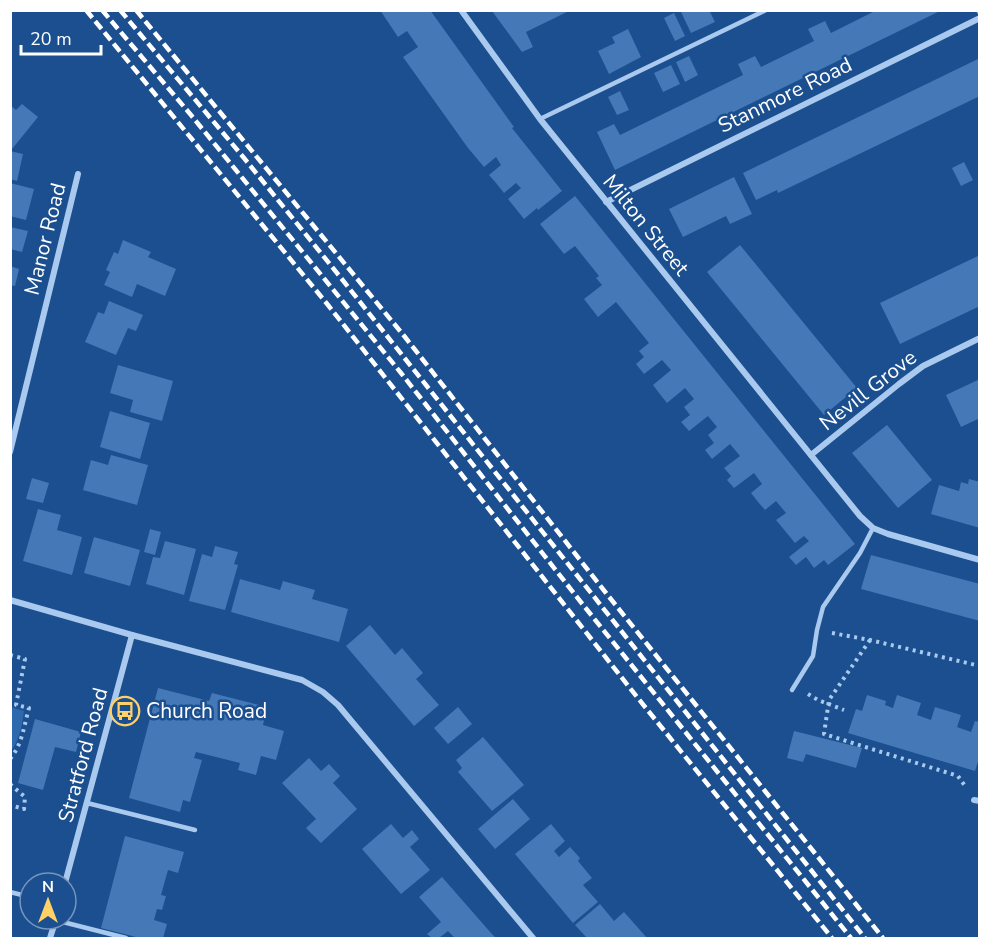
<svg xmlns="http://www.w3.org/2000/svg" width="990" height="949" font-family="'Nunito Sans',sans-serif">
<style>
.green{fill:#2e69ad}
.building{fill:#4478b7}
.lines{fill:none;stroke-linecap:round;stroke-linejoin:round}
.path{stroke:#a9c9ee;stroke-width:4;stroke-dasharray:3 4.5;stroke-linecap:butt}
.service{stroke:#a9c9ee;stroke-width:4.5}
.minor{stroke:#a9c9ee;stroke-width:6}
.rail{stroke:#fff;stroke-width:4.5;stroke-dasharray:10 4.5;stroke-linecap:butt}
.labels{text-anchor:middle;stroke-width:5;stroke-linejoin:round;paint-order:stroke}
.street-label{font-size:21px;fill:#fff;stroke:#1b4f8f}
.poi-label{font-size:21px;fill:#fff;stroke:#1b4f8f;text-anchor:start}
</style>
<rect width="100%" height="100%" fill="#1b4f8f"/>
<path class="green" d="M 11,707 L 24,711 C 22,725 20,739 11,751 Z"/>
<g class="building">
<path d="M 380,10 L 430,10 L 514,127 L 512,128 L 562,191 L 538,210 L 537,208 L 524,219 L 508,199 L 521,188 L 516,183 L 504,193 L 496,183 L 489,175 L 501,165 L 496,157 L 484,167 L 468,148 L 403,57 L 418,47 L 407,31 L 398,37 Z"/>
<path d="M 493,10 L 571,10 L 526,32 L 533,47 L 522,52 L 492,11 Z"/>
<path d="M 684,10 L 709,10 L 715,22 L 691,33 L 681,12 Z"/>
<path d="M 877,10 L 942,10 L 615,170 L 597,132 L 614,124 L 620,135 L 743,75 L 738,64 L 755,56 L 761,67 L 814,41 L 808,29 L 825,21 L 831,33 Z"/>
<path d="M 674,13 L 685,36 L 675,41 L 664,18 Z"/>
<path d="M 628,29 L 641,57 L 609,74 L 598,51 L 615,43 L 612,37 Z"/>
<path d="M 689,56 L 698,75 L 685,82 L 676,62 Z"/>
<path d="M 980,58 L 980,96 L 778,193 L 777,190 L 756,200 L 743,173 Z"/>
<path d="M 671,65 L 680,84 L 663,92 L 654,73 Z"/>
<path d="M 620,91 L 629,110 L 617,115 L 608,97 Z"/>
<path d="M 22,104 L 38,117 L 12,149 L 10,147 L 10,105 L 16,110 Z"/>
<path d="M 10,151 L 23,154 L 17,181 L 10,179 Z"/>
<path d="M 964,162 L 973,180 L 961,186 L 952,168 Z"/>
<path d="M 734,177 L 752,214 L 730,224 L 726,216 L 683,237 L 669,209 Z"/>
<path d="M 10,183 L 34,189 L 26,220 L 10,216 Z"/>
<path d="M 575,196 L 855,544 L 828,565 L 824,560 L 814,568 L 806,557 L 796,565 L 789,557 L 809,541 L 804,536 L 795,543 L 776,520 L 786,513 L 776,501 L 765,510 L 758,502 L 751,493 L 762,484 L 754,473 L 734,488 L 727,480 L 731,476 L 724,468 L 740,456 L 730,444 L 712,459 L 705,450 L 714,443 L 708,435 L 717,427 L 708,416 L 689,431 L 681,422 L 690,415 L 684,407 L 694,399 L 685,388 L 667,403 L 659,393 L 653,385 L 671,370 L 662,360 L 644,374 L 636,364 L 644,357 L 639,351 L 649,343 L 616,302 L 598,317 L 584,299 L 602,285 L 596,278 L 599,276 L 575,246 L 564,254 L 540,224 Z"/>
<path d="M 10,227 L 28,231 L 22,252 L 10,249 Z"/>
<path d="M 123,240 L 151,252 L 148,257 L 176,269 L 165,296 L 137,284 L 132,297 L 104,285 L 110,272 L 106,270 L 114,252 L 118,254 Z"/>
<path d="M 740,245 L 857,388 L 824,415 L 707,272 Z"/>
<path d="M 980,255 L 980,306 L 900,344 L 880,303 Z"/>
<path d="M 10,266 L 19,269 L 15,286 L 10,285 Z"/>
<path d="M 109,301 L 143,315 L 136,331 L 128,328 L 116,355 L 85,342 L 98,312 L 104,314 Z"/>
<path d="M 118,365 L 173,381 L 162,421 L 130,412 L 133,400 L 110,393 Z"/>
<path d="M 980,379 L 980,418 L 961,427 L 946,395 Z"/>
<path d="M 110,411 L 150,423 L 140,459 L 100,447 Z"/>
<path d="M 887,425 L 932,480 L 898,508 L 852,453 Z"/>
<path d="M 111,455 L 148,465 L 137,505 L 83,490 L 91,460 L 108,465 Z"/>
<path d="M 32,478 L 49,483 L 43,503 L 26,499 Z"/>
<path d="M 969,479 L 980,482 L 980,528 L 931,514 L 939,485 L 959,491 L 961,482 L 968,484 Z"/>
<path d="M 38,509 L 61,515 L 57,530 L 82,537 L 72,575 L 23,561 Z"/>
<path d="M 150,529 L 161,532 L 155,555 L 144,552 Z"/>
<path d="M 94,537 L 140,550 L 130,586 L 84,573 Z"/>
<path d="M 165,541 L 196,549 L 184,595 L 146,584 L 153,557 L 160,558 Z"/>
<path d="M 215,546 L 238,552 L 234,564 L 238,565 L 225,610 L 189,601 L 202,554 L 212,557 Z"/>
<path d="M 871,555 L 980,584 L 980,621 L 861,589 Z"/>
<path d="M 240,579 L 280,590 L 283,581 L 315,590 L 312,599 L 348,609 L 339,642 L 231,612 Z"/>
<path d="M 370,625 L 395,655 L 402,648 L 423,673 L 416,679 L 439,705 L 414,726 L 346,646 Z"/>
<path d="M 158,688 L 209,701 L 212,693 L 267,707 L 263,725 L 284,731 L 276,760 L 261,756 L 256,775 L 238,770 L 240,763 L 196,752 L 194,758 L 202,760 L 190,802 L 183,800 L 180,812 L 129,798 Z"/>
<path d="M 867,695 L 886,701 L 885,705 L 893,708 L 897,695 L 921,703 L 917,715 L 931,720 L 935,707 L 961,715 L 957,727 L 971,732 L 975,721 L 980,722 L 980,755 L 975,771 L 848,733 L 856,709 L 862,711 Z"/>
<path d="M 458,707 L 472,724 L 448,744 L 434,728 Z"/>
<path d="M 35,719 L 81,732 L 76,752 L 55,747 L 43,790 L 18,783 Z"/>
<path d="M 794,731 L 862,748 L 856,768 L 806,754 L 803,762 L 787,758 Z"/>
<path d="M 483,737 L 524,785 L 492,811 L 458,772 L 462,768 L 456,760 Z"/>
<path d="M 309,758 L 321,771 L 329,764 L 340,776 L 333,783 L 357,809 L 321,843 L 306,828 L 316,819 L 282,783 Z"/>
<path d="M 513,799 L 530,819 L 495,849 L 478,829 Z"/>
<path d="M 391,824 L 403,838 L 412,830 L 419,839 L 410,847 L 430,870 L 401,894 L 362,849 Z"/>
<path d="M 551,824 L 565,841 L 554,851 L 559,857 L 570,847 L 580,858 L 578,861 L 592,878 L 583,885 L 598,902 L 573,923 L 515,854 Z"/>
<path d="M 125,836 L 184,852 L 178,873 L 168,870 L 161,895 L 166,896 L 162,910 L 157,909 L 154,920 L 167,924 L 163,938 L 140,938 L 101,928 Z"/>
<path d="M 442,877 L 491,933 L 496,938 L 455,938 L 448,931 L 439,938 L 432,938 L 427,934 L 441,922 L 419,897 Z"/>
<path d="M 600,904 L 614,921 L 624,912 L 647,938 L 587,938 L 575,925 Z"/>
</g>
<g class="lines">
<g class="path">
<path d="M 832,633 L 870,640 L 980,666"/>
<path d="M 870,640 L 829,700 L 824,734 L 958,776 L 965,786"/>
<path d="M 10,655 L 25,659 L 16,705 L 29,708 C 24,726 22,745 10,759"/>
<path d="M 808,694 L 818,700 L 844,710"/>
<path d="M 10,784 L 25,797 L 24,809 L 10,805"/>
</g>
<g class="service">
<path d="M 978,10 L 980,13"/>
<path d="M 540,119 L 766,10"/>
<path d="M 792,690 L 813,656 L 817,630 L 823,607 L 860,553 L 873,528"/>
<path d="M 87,803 L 195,830"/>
<path d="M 10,892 L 30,897"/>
<path d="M 55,920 L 126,938"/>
</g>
<g class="minor">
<path d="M 461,10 L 540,119 L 860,516 L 873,528 L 888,534 L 980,560"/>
<path d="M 606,202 L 980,18"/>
<path d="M 10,452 L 78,174"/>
<path d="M 811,455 L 899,384 L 923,366 L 980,338"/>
<path d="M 10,600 L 132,635 L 302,680 L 323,692 L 338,705 L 533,938"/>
<path d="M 974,800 L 980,801"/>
<path d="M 65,883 L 132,635"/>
<path d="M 50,938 L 56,919"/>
</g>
<g class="rail">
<path d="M 86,10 L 328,305 L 637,697 L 832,938"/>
<path d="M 102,10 L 191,115 L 401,373 L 580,601 L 851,938"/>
<path d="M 120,10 L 244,158 L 341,278 L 865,938"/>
<path d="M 136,10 L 405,337 L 606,593 L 883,938"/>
</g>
</g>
<defs>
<g id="bus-ring" transform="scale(1.5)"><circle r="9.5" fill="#1b4f8f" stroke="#ffd166" stroke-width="1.5"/><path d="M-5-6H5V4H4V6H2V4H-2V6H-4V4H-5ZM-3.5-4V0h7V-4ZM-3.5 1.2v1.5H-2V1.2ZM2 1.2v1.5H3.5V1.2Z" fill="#ffd166"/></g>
</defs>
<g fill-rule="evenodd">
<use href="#bus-ring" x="125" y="711"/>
</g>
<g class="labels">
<g class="street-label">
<text transform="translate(785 95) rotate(-26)" y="7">Stanmore Road</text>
<text transform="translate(646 225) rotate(51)" y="7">Milton Street</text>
<text transform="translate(45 239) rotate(-76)" y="7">Manor Road</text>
<text transform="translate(868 390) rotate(-38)" y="7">Nevill Grove</text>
<text transform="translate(83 755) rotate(-75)" y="7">Stratford Road</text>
</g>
<g class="poi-label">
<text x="146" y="718">Church Road</text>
</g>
</g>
<rect width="990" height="949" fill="none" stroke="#ffffff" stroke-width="24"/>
<g transform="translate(48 901)"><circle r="28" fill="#1b4f8f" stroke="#7695bc" stroke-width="1.5"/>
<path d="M0-4.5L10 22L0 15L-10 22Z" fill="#ffd166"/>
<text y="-9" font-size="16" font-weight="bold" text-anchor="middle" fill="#ffffff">N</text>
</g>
<path d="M21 45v9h80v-9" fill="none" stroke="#ffffff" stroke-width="3"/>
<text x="30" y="45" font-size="18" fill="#ffffff" stroke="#1b4f8f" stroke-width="4.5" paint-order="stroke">20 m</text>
</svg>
